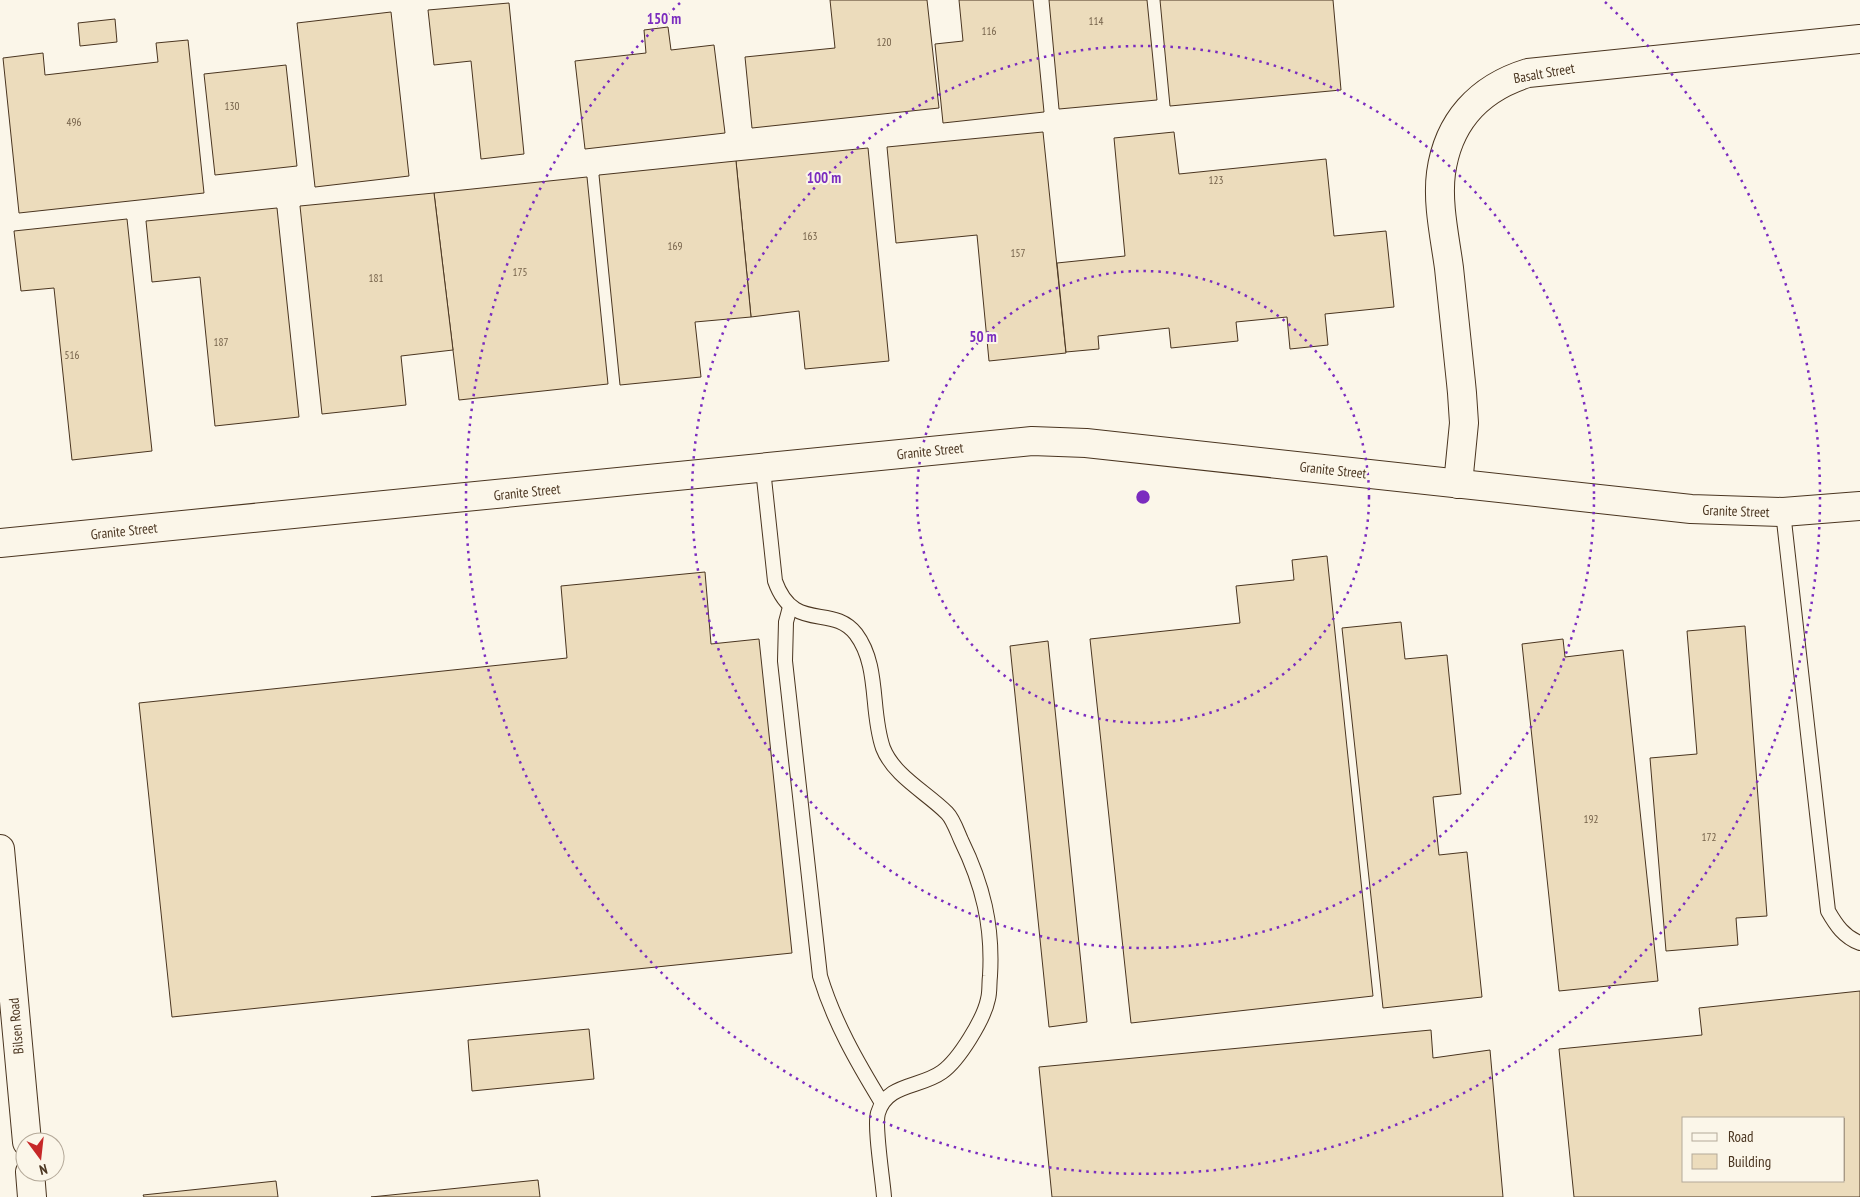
<svg xmlns="http://www.w3.org/2000/svg" width="1860" height="1197" font-family="'PT Sans Narrow',sans-serif">
<style>
.building{fill:#ecdcbc;stroke:#4a3520;fill-rule:evenodd}
.lines{fill:none;stroke-linecap:round;stroke-linejoin:round}
.service-casing{stroke:#4a3520;stroke-width:16}
.minor-casing{stroke:#4a3520;stroke-width:30}
.tertiary-casing{stroke:#4a3520;stroke-width:30}
.service{stroke:#fbf6e9;stroke-width:14}
.minor{stroke:#fbf6e9;stroke-width:28}
.tertiary{stroke:#fbf6e9;stroke-width:28}
.ring{fill:none;stroke:#7b2cbf;stroke-width:2.5;stroke-dasharray:2.5 5}
.labels{text-anchor:middle;stroke-width:4;stroke-linejoin:round;paint-order:stroke}
.number-label{font-size:11px;fill:#725f47}
.street-label{font-size:14px;fill:#4a3520;stroke:#fbf6e9}
.centre{fill:#7b2cbf;stroke:#fbf6e9;stroke-width:2.5}
.ring-label{font-size:15px;text-anchor:middle;font-weight:bold;fill:#7b2cbf;stroke:#fbf6e9;stroke-width:4;stroke-linejoin:round;paint-order:stroke}
</style>
<rect width="100%" height="100%" fill="#fbf6e9"/>
<g class="building">
<path d="M 830,0 L 927,0 L 939,108 L 752,128 L 745,57 L 835,48 Z"/>
<path d="M 959,0 L 1033,0 L 1044,112 L 943,123 L 935,44 L 963,41 Z"/>
<path d="M 1049,0 L 1147,0 L 1157,100 L 1059,109 Z"/>
<path d="M 1160,0 L 1333,0 L 1341,90 L 1170,106 Z"/>
<path d="M 509,3 L 524,154 L 481,159 L 471,61 L 434,65 L 428,10 Z"/>
<path d="M 391,12 L 409,176 L 315,187 L 297,23 Z"/>
<path d="M 115,19 L 117,42 L 80,46 L 78,23 Z"/>
<path d="M 668,27 L 671,50 L 714,45 L 725,133 L 585,149 L 575,61 L 646,53 L 644,30 Z"/>
<path d="M 188,40 L 204,193 L 19,213 L 3,58 L 43,53 L 45,75 L 158,62 L 156,43 Z"/>
<path d="M 286,65 L 297,166 L 215,175 L 204,74 Z"/>
<path d="M 1043,132 L 1066,353 L 989,361 L 977,235 L 896,243 L 887,147 Z"/>
<path d="M 1174,132 L 1179,174 L 1326,159 L 1334,236 L 1386,231 L 1394,307 L 1325,314 L 1328,345 L 1290,349 L 1287,317 L 1236,322 L 1238,341 L 1171,348 L 1169,328 L 1098,336 L 1099,349 L 1066,352 L 1057,263 L 1125,256 L 1114,138 Z"/>
<path d="M 868,148 L 889,361 L 805,369 L 799,311 L 751,317 L 736,161 Z"/>
<path d="M 736,161 L 751,317 L 695,322 L 701,377 L 620,385 L 599,175 Z"/>
<path d="M 587,177 L 608,384 L 459,400 L 434,193 Z"/>
<path d="M 434,193 L 453,350 L 401,356 L 406,405 L 322,414 L 300,206 Z"/>
<path d="M 277,208 L 299,417 L 215,426 L 200,277 L 152,282 L 146,221 Z"/>
<path d="M 127,219 L 152,451 L 72,460 L 54,288 L 21,291 L 14,231 Z"/>
<path d="M 1327,556 L 1373,996 L 1131,1023 L 1090,639 L 1240,623 L 1236,586 L 1294,580 L 1292,560 Z"/>
<path d="M 705,572 L 711,644 L 759,639 L 792,953 L 172,1017 L 139,703 L 567,658 L 561,586 Z"/>
<path d="M 1401,622 L 1405,659 L 1447,655 L 1461,794 L 1433,797 L 1439,855 L 1467,852 L 1482,997 L 1383,1008 L 1342,628 Z"/>
<path d="M 1745,626 L 1767,916 L 1736,918 L 1738,945 L 1666,951 L 1650,758 L 1697,754 L 1687,631 Z"/>
<path d="M 1563,639 L 1565,657 L 1623,650 L 1658,981 L 1559,991 L 1522,644 Z"/>
<path d="M 1048,641 L 1087,1022 L 1049,1027 L 1010,646 Z"/>
<path d="M 1860,991 L 1860,1197 L 1574,1197 L 1559,1049 L 1702,1035 L 1699,1008 ZM 1684,1118 L 1844,1118 L 1844,1181 L 1684,1181 Z"/>
<path d="M 589,1029 L 594,1079 L 472,1091 L 468,1040 Z"/>
<path d="M 1431,1030 L 1433,1058 L 1490,1050 L 1503,1197 L 1052,1197 L 1039,1067 Z"/>
<path d="M 538,1180 L 540,1197 L 371,1197 Z"/>
<path d="M 276,1181 L 278,1197 L 144,1197 L 143,1195 Z"/>
</g>
<g class="lines">
<g class="service-casing">
<g id="service">
<path d="M 763,469 L 775,581 C 794,634 832,603 856,634 C 880,666 870,711 883,748 C 894,776 926,792 947,813 C 953,819 957,831 961,840 C 983,885 993,926 990,976 C 989,983 990,992 988,999 C 984,1019 959,1060 942,1072 C 920,1088 887,1083 878,1113 C 874,1126 883,1181 884,1197"/>
<path d="M 1783,512 L 1828,911 C 1836,925 1844,937 1860,943"/>
<path d="M 790,607 L 786,622 L 785,661 L 820,976 C 834,1022 857,1062 882,1103"/>
</g>
</g>
<g class="minor-casing">
<g id="minor">
<path d="M 1458,484 L 1464,423 L 1462,393 C 1458,351 1453,309 1449,268 C 1445,238 1437,203 1441,173 C 1448,122 1479,88 1528,73 L 1860,39"/>
<path d="M 0,543 L 1032,441 L 1086,443 L 1691,509 L 1783,512 L 1860,506"/>
</g>
</g>
<g class="tertiary-casing">
<g id="tertiary">
<path d="M 0,849 L 27,1142"/>
<path d="M 30,1172 L 32,1197"/>
</g>
</g>
<use href="#service" class="service"/>
<use href="#minor" class="minor"/>
<use href="#tertiary" class="tertiary"/>
</g>
<g class="ring">
<circle cx="1143" cy="497" r="226"/>
<circle cx="1143" cy="497" r="451"/>
<path d="M1605 2A677 677 0 1 1 681 2"/>
</g>
<g class="labels">
<g class="number-label">
<text x="1096" y="25">114</text>
<text x="989" y="35">116</text>
<text x="884" y="46">120</text>
<text x="232" y="110">130</text>
<text x="74" y="126">496</text>
<text x="1216" y="184">123</text>
<text x="810" y="240">163</text>
<text x="675" y="250">169</text>
<text x="1018" y="257">157</text>
<text x="520" y="276">175</text>
<text x="376" y="282">181</text>
<text x="221" y="346">187</text>
<text x="72" y="359">516</text>
<text x="1591" y="823">192</text>
<text x="1709" y="841">172</text>
</g>
<g class="street-label">
<text transform="translate(1544 73) rotate(-10)" y="5">Basalt Street</text>
<text transform="translate(930 451) rotate(-6)" y="5">Granite Street</text>
<text transform="translate(1333 470) rotate(6)" y="5">Granite Street</text>
<text transform="translate(527 492) rotate(-6)" y="5">Granite Street</text>
<text transform="translate(1736 511) rotate(2)" y="5">Granite Street</text>
<text transform="translate(124 531) rotate(-6)" y="5">Granite Street</text>
<text transform="translate(16 1026) rotate(-95)" y="5">Bilsen Road</text>
</g>
</g>
<circle cx="1143" cy="497" r="8" class="centre"/>
<g class="ring-label">
<text x="664" y="24">150 m</text>
<text x="824" y="183">100 m</text>
<text x="983" y="342">50 m</text>
</g>
<rect x="1682" y="1117" width="162" height="65" fill="#fbf6e9" stroke="#b4a999"/>
<rect x="1692" y="1133" width="25" height="8" fill="#fbf6e9" stroke="#b4a999"/>
<text x="1728" y="1142" font-size="15" fill="#4a3520">Road</text>
<rect x="1692" y="1154" width="25" height="15" fill="#ecdcbc" stroke="#b4a999"/>
<text x="1728" y="1167" font-size="15" fill="#4a3520">Building</text>
<g transform="translate(40 1157) rotate(165)"><circle r="24" fill="#fbf6e9" stroke="#b4a999"/>
<path d="M0-4L9 19L0 12L-9 19Z" fill="#c62828"/>
<text y="-8" font-size="14" font-weight="bold" text-anchor="middle" fill="#4a3520">N</text>
</g>
</svg>
